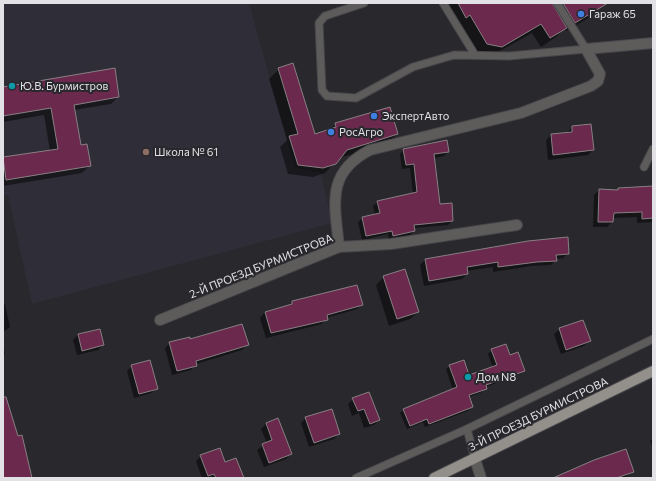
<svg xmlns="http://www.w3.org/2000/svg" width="656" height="481" font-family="Commissioner,sans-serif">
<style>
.built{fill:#2f2d38}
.shadow{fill:#0007}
.building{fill:#6b294d;stroke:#878083}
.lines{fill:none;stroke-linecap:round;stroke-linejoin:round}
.lane-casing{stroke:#46464b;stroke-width:9}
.street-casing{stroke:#46464b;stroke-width:12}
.primary-casing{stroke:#46464b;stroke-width:12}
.lane{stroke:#5e5c5a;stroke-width:7}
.street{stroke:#5e5c5a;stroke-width:10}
.primary{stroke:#938f8a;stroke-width:10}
.shop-dot{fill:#3f7fe0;stroke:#28282d;stroke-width:1.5}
.culture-dot{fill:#0f9aa8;stroke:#28282d;stroke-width:1.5}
.education-dot{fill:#8d6e63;stroke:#28282d;stroke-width:1.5}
.labels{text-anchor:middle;stroke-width:4;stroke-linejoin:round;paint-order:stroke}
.poi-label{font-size:11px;fill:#e2e2e6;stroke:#28282d;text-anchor:start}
.street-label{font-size:11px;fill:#e2e2e6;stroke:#28282d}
</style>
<rect width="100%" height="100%" fill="#28282d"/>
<path class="built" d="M 3,3 L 249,3 L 295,168 L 321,173 L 332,223 L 32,304 L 8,195 L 3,195 Z"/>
<g class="shadow">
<path d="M 443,3 L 599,3 L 601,6 L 592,16 L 566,31 L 564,29 L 556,37 L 541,47 L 532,33 L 491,56 L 477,54 L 461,24 L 456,26 Z"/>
<path d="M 279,69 L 314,135 L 330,130 L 336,124 L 397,134 L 387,144 L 339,158 L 325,173 L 313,177 L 288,174 L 280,147 L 287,140 L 269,79 Z"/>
<path d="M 3,88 L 118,97 L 111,104 L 74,110 L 80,146 L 89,166 L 82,173 L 3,186 L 3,158 L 50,151 L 44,115 L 3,122 Z"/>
<path d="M 590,125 L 593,150 L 588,155 L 548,160 L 546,140 L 551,135 L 567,133 L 572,127 Z"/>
<path d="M 404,149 L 448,152 L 444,156 L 434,158 L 439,205 L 452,221 L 448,225 L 413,228 L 414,231 L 410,235 L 389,240 L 388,234 L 362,240 L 358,222 L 363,218 L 375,215 L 373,206 L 378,202 L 413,194 L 410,168 L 402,169 L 400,154 Z"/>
<path d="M 653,187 L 653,222 L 637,223 L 637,217 L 613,218 L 612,222 L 607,227 L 593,227 L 594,195 L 599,190 L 616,191 L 618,189 Z"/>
<path d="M 568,253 L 563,258 L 556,259 L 551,265 L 531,266 L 493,272 L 493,267 L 466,271 L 467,274 L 462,279 L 424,286 L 420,265 L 425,260 Z"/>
<path d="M 384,277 L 418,312 L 410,319 L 389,326 L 376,285 Z"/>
<path d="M 292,302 L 362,304 L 357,309 L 326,318 L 322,324 L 266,338 L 260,318 L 265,312 L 288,306 Z"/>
<path d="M 5,304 L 10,327 L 3,332 L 3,305 Z"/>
<path d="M 560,329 L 589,341 L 584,346 L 561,354 L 554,334 Z"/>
<path d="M 78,335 L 103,345 L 98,350 L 77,355 L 73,340 Z"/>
<path d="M 190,341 L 247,345 L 242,350 L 196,364 L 191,370 L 172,375 L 165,348 L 170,343 Z"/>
<path d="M 3,344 L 5,354 L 3,356 Z"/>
<path d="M 492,350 L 509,356 L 524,371 L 520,374 L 486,387 L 482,392 L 469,397 L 472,407 L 468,411 L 425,427 L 423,422 L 407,429 L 400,413 L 404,410 L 453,390 L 446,369 L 450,366 L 469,376 L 493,368 L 488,354 Z"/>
<path d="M 132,366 L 157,388 L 151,393 L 134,398 L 127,371 Z"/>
<path d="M 353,399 L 379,420 L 374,425 L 364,428 L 359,413 L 352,416 L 348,404 Z"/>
<path d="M 306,418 L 339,434 L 334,439 L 309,447 L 301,423 Z"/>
<path d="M 277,419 L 291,454 L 286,459 L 264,467 L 257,450 L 267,443 L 261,429 L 266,424 Z"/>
<path d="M 653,439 L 653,448 L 650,441 Z"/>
<path d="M 201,456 L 225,464 L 243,478 L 202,478 L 196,461 Z"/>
<path d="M 633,472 L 624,478 L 559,478 Z"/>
</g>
<g class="building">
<path d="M 458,3 L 552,3 L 567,28 L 550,38 L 541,24 L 502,47 L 487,44 L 470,15 L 466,18 Z"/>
<path d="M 563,3 L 608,3 L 575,23 Z"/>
<path d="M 293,63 L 315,134 L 336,127 L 335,123 L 390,107 L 398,134 L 347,150 L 336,164 L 323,168 L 298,165 L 289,136 L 298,134 L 278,68 Z"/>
<path d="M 115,68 L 119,97 L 74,105 L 81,145 L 87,144 L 91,166 L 6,180 L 3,157 L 58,149 L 51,108 L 3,116 L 3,87 Z"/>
<path d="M 591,124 L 594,150 L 553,155 L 551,134 L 572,132 L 572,126 Z"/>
<path d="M 447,140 L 449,152 L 434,154 L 440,204 L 452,203 L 453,221 L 414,225 L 415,231 L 393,236 L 392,231 L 366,236 L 362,217 L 380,213 L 377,201 L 417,192 L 414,164 L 406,165 L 403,149 Z"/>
<path d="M 653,186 L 653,218 L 642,219 L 642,212 L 614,213 L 613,222 L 598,222 L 599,189 L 618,190 L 618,188 Z"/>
<path d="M 568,237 L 569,254 L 556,255 L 557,261 L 537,262 L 498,267 L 498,262 L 467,267 L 468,274 L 429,281 L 425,259 L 528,241 Z"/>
<path d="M 405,269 L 419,312 L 397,319 L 383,276 Z"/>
<path d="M 357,285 L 363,305 L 327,315 L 328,320 L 271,333 L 265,312 L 292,304 L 292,301 Z"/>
<path d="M 583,320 L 591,341 L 566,350 L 559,328 Z"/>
<path d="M 242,324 L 249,345 L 196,361 L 197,366 L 177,371 L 169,342 L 190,337 L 190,339 Z"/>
<path d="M 100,329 L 104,345 L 82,351 L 78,334 Z"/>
<path d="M 506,344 L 510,355 L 518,352 L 525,371 L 486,385 L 487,389 L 469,395 L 473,407 L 429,424 L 427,419 L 410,426 L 403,409 L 457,387 L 449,365 L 464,360 L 469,375 L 497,365 L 491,349 Z"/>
<path d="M 150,360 L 158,389 L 139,394 L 131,365 Z"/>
<path d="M 369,392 L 380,420 L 370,424 L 364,409 L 358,411 L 352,398 Z"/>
<path d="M 3,397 L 6,397 L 18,436 L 22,435 L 32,478 L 3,478 Z"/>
<path d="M 332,409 L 340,434 L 314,443 L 305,417 Z"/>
<path d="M 278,418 L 292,454 L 269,463 L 262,444 L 272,440 L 266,423 Z"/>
<path d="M 220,448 L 225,462 L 236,458 L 244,478 L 216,478 L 214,474 L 208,476 L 200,455 Z"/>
<path d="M 626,449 L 634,472 L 616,478 L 553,478 L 594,460 Z"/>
</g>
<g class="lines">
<g class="lane-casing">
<g id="lane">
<path d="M 364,3 L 325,16 L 319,23 L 322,90 L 327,96 L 356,98 L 413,67 L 454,55 L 509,56 L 586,49 L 557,3"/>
<path d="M 443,3 L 475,55"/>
<path d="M 644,167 L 653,149"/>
<path d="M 467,429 L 475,459"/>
<path d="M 356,478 L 467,429 L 653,339"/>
</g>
</g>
<g class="street-casing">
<g id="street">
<path d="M 339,247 C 335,205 325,173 370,150 L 521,113 L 591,86 L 598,81 L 600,74 L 586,49 L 653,43"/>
<path d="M 160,320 L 339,247 L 391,244 L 517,225"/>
<path d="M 475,459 L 481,478"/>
</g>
</g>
<g class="primary-casing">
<path id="primary" d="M 434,478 L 653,371"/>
</g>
<use href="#lane" class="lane"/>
<use href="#street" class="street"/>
<use href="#primary" class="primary"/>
</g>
<g class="shop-dot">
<circle cx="581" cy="14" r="4"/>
<circle cx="374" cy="116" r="4"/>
<circle cx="331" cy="132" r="4"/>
</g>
<g class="culture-dot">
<circle cx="12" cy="86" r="4"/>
<circle cx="468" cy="377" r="4"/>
</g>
<circle class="education-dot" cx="146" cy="152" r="4"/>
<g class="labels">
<g class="poi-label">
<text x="589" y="18">Гараж 65</text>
<text x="20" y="90">Ю.В. Бурмистров</text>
<text x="382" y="120">ЭкспертАвто</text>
<text x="339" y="136">РосАгро</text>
<text x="154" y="156">Школа № 61</text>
<text x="476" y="381">Дом N8</text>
</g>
<g class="street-label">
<text transform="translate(261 266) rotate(-22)" y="4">2-Й ПРОЕЗД БУРМИСТРОВА</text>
<text transform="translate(538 414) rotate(-26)" y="4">3-Й ПРОЕЗД БУРМИСТРОВА</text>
</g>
</g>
<rect width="656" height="481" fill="none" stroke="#e2e2e6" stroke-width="8"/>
</svg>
